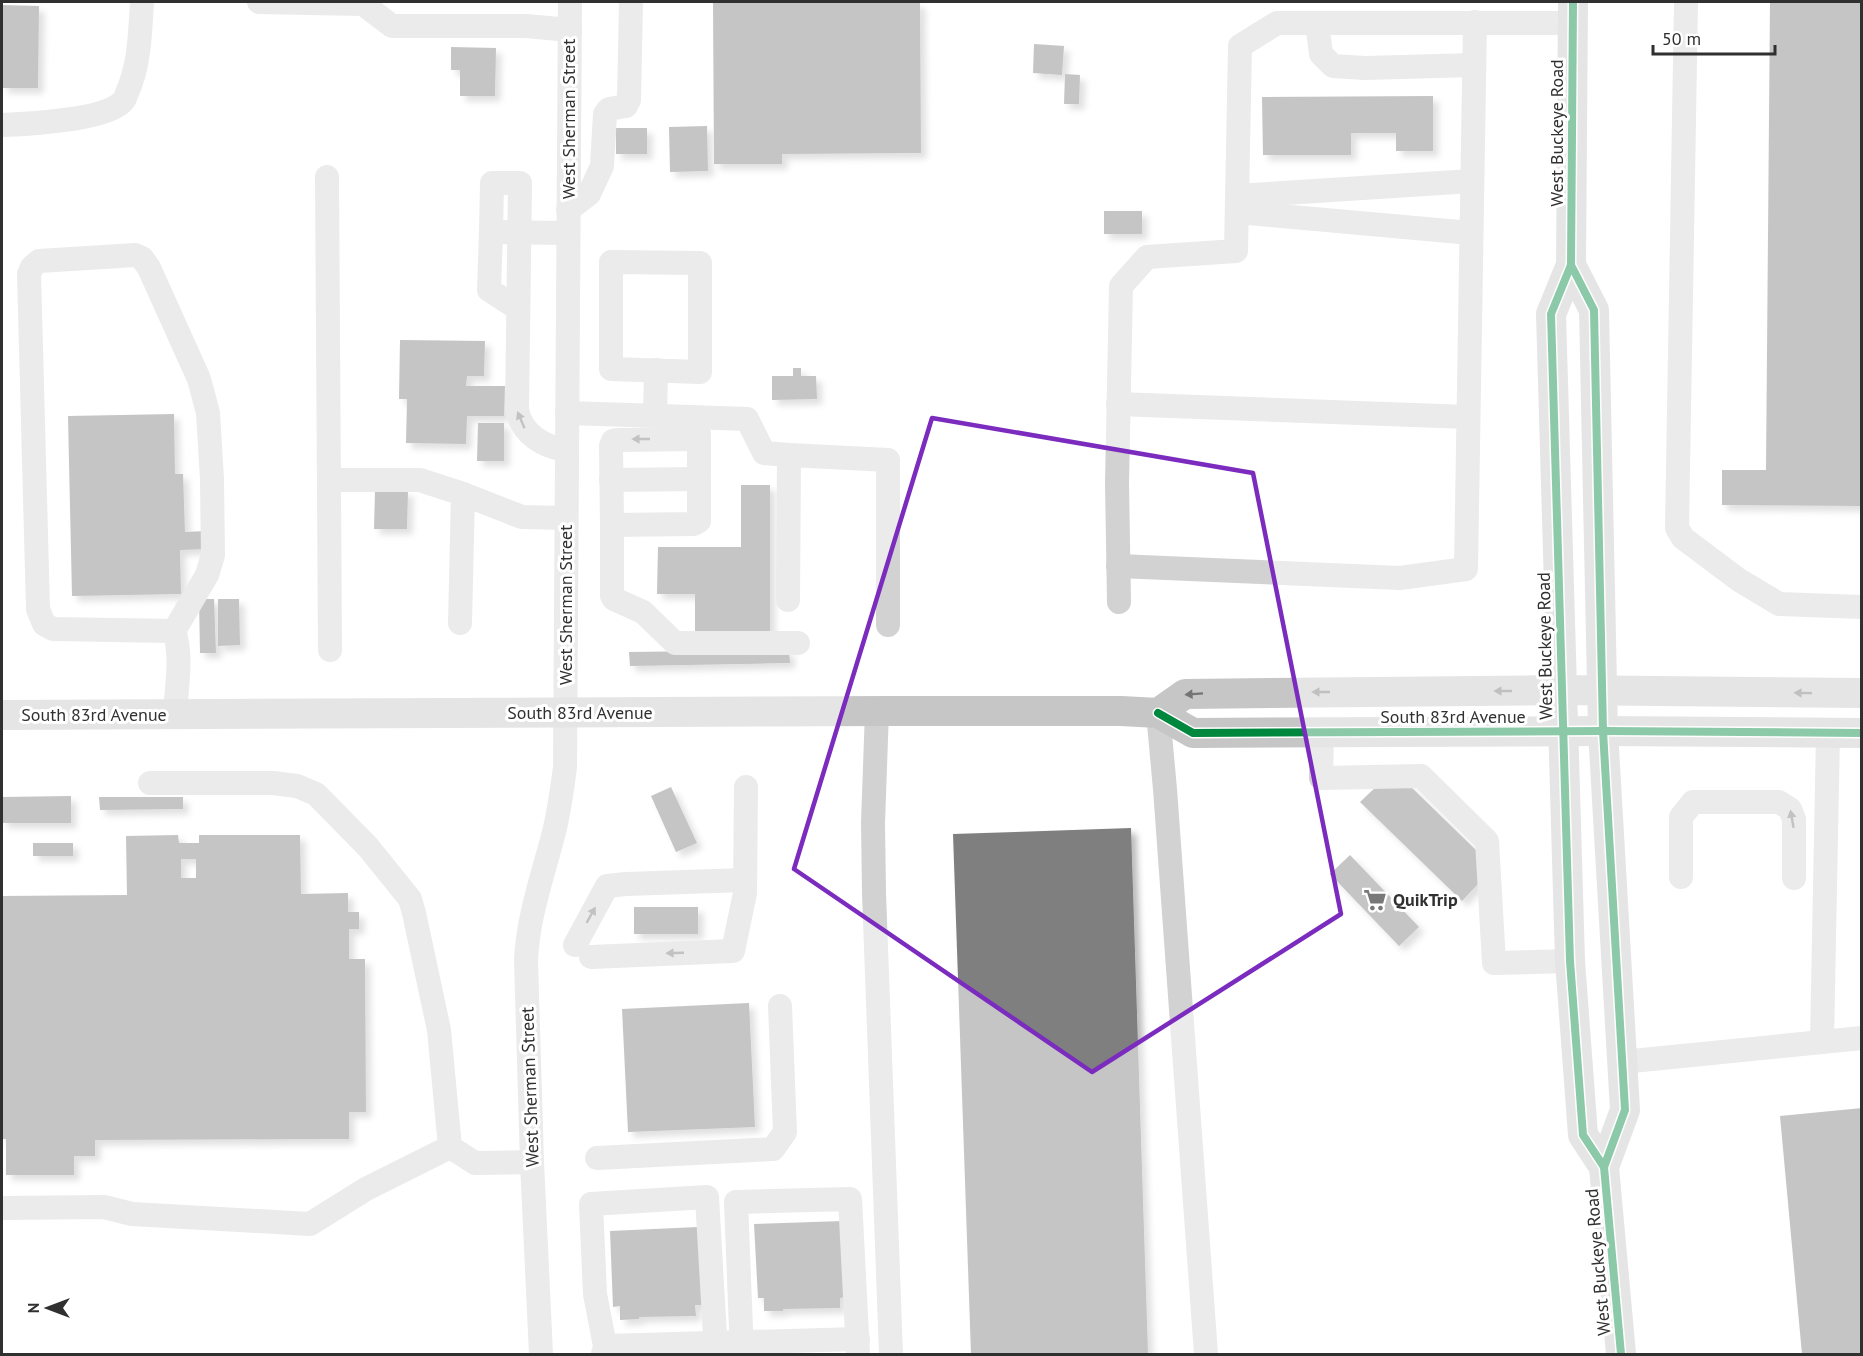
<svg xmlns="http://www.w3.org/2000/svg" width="1863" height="1356" font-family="'PT Sans',sans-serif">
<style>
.building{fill:#7f7f7f;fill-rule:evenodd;filter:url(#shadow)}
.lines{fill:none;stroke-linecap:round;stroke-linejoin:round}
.minor{stroke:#d2d2d2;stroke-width:24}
.major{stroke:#c6c6c6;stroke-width:30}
.cycleway-casing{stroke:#fff;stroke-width:11}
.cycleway{stroke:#00873e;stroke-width:8}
.oneway{fill:#797979}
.oneway2{fill:#747474}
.marked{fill:none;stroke:#7b2cbf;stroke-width:4.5;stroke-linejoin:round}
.labels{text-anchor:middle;stroke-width:6;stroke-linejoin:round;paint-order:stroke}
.street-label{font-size:18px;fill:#303030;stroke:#fff}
.poi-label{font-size:18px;font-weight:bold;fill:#303030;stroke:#fff;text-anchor:start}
</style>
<defs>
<filter id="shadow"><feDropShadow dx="5.5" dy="5.5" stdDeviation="3" flood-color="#0004"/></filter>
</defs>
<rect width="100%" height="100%" fill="#fff"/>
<g class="building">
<path d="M 713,2 L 920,2 L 921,153 L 782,154 L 782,164 L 714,164 Z"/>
<path d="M 1770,2 L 1862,2 L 1862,506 L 1722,505 L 1722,470 L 1766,470 Z"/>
<path d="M 2,5 L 39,6 L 38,88 L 2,88 Z"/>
<path d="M 1034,44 L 1064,46 L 1062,75 L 1033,73 Z"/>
<path d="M 451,47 L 496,48 L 495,96 L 460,96 L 460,70 L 451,70 Z"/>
<path d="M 1065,74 L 1080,75 L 1079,104 L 1064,104 Z"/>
<path d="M 1433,96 L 1433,151 L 1396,151 L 1396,133 L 1351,133 L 1351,155 L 1263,155 L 1262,97 Z"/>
<path d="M 707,126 L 708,171 L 670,172 L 669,127 Z"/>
<rect x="616" y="128" width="31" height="26"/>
<rect x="1104" y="211" width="38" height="23"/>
<path d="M 400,340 L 485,341 L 484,376 L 467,376 L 466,386 L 505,386 L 504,416 L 467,416 L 466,444 L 406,443 L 407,399 L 399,399 Z"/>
<path d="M 793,368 L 801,368 L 801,376 L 816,376 L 817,399 L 772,400 L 772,376 L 793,376 Z"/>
<path d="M 174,414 L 175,474 L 183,474 L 185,532 L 206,531 L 207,549 L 180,550 L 181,594 L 72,596 L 68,416 Z"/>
<path d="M 478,423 L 504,423 L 504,461 L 477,461 Z"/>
<path d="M 741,485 L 770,485 L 770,634 L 695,634 L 695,594 L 657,594 L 658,547 L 741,547 Z"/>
<path d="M 375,491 L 408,491 L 407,529 L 374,529 Z"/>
<path d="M 199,599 L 214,599 L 216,653 L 200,653 Z"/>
<path d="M 218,599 L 239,599 L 240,645 L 218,646 Z"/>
<path d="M 789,650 L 790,663 L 630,666 L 629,652 Z"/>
<path d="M 1380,783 L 1408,784 L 1480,854 L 1480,882 L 1462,901 L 1360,802 Z"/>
<path d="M 671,787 L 697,843 L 676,852 L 651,796 Z"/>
<path d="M 71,796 L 71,823 L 2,823 L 2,797 Z"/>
<path d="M 99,797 L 183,797 L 183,809 L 100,810 Z"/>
<path d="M 1131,828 L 1148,1354 L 971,1354 L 953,834 Z"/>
<path d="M 178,835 L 179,843 L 199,843 L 199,835 L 300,835 L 301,894 L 348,893 L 348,912 L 359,912 L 359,929 L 349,929 L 349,959 L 365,959 L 366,1112 L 349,1112 L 349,1139 L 95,1140 L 95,1156 L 74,1156 L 74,1175 L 6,1175 L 6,1139 L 2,1139 L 2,896 L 127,895 L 126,836 ZM 181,859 L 196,859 L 196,878 L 181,878 Z"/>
<rect x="33" y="843" width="40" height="13"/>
<path d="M 1350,855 L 1419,927 L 1399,946 L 1330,874 Z"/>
<rect x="634" y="907" width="64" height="27"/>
<path d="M 749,1003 L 755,1127 L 628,1132 L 622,1009 Z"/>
<path d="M 1862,1108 L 1862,1354 L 1802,1354 L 1780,1116 Z"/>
<path d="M 843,1221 L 846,1297 L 840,1298 L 840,1308 L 783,1309 L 783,1311 L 764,1311 L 764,1298 L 758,1298 L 754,1224 Z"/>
<path d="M 698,1227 L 702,1305 L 695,1305 L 696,1316 L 639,1317 L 639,1319 L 620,1320 L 620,1306 L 613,1307 L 610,1231 Z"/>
</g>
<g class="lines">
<g class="minor">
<path d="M 259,2 L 363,4 L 392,26 L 526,26 L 570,30"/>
<path d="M 1686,2 L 1677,528 L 1683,538 L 1739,580 L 1779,604 L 1862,607"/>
<path d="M 1317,23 L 1321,54 L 1333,66 L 1365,68 L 1474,65"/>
<path d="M 2,125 C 27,124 108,120 123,101 C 125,99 126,96 127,93 C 140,64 140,32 142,2"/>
<path d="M 327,177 L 330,650"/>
<path d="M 1237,196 L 1472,181"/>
<path d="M 568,210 L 589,194 L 602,166 L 605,114 L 609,109 L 626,106 L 629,100 L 631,2"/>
<path d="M 1237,212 L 1471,233"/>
<path d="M 491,232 L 492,183 L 520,183 L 517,410 C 522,434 543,447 567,450"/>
<path d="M 611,262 L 700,263 L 700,372 L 611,369 Z"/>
<path d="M 517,308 L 489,290 L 491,232 L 568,233"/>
<path d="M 1118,404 L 1468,417"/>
<path d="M 567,413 L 691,417 L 696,423 L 699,434 L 699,521 L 694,524 L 612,525 L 612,596 L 614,599 L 643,612 L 675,643 L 798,643"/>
<path d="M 655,415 L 656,370"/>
<path d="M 691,417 L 747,419 L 764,453 L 789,455 L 788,600"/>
<path d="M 789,455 L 888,460 L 888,625"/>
<path d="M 329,480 L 420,480 L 463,494 L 522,517 L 566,518"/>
<path d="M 611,480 L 699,479"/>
<path d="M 612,525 L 611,446 L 613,441 L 617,440 L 699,439"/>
<path d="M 1118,566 L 1400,578 L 1466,569 L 1475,22"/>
<path d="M 1119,602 L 1117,483 L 1121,286 L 1147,257 L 1236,251 L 1240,46 L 1277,23 L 1573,23"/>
<path d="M 460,623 L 463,494"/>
<path d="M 174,631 L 207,575 L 213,555 L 212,479 L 208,413 L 199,379 L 149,268 L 142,258 L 135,255 L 39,261 L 32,267 L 29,274 L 38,609 L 44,624 L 53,629 L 174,631 C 183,657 176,688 175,715"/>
<path d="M 877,711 L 873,823 L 874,893 L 891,1354"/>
<path d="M 1158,713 L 1165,789 L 1206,1354"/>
<path d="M 1322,733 L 1321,778 L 1421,776 L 1487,841 L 1494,963 L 1570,961"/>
<path d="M 150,783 L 273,783 L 297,786 L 316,794 L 368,847 L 410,899 L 414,913 L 439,1030 L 450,1147 L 475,1163 L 532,1162"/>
<path d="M 1681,877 L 1681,817 L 1693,802 L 1779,802 L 1790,809 L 1794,819 L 1794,878"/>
<path d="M 575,945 L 607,886 L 626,884 L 745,880"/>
<path d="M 591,957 L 733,951 L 745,893 L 746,787"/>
<path d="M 1822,1042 L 1828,733"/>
<path d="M 1622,1062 L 1862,1038"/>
<path d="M 597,1158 L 773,1149 L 785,1132 L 780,1006"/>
<path d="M 2,1208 L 104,1207 L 132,1214 L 310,1224 L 366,1189 L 450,1147"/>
<path d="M 605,1346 L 858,1339"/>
<path d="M 541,1354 L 532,1162 L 526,960 C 528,917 542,878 553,836 C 559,814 562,790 565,767 L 570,2"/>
<path d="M 603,1354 L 605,1346 L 595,1294 L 591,1204 L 707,1197 L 716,1354"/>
<path d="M 742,1354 L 736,1202 L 850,1199 L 858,1354"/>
</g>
<g class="major">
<path d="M 1573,2 L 1571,265 L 1551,314 L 1570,961 L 1583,1135 L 1604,1167"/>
<path d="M 1571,265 L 1594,310 L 1603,731 L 1625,1110 L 1604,1167 L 1621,1354"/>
<path d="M 1158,713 L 1185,694 L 1562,690 L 1862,693"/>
<path d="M 2,715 L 890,711 L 1121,711 L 1158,713 L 1193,733 L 1603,731 L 1862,733"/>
</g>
<g class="cycleway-casing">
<g id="cycleway">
<path d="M 1573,2 L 1571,265 L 1551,314 L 1570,961 L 1583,1135 L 1604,1167"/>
<path d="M 1571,265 L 1594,310 L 1603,731 L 1625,1110 L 1604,1167 L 1621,1354"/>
<path d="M 1158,713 L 1193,733 L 1603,731 L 1862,733"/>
</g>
</g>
<use href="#cycleway" class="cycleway"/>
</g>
<defs><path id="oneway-solid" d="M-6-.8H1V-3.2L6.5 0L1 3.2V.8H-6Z" transform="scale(1.5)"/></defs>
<g class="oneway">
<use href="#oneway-solid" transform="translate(521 420) rotate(-113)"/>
<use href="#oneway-solid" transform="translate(641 439) rotate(180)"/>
<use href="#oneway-solid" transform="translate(1792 819) rotate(-100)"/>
<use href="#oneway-solid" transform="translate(591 915) rotate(-61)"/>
<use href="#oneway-solid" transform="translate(675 953) rotate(178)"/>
</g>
<g class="oneway2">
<use href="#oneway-solid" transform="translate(1503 691) rotate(180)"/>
<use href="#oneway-solid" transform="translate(1321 692) rotate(180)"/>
<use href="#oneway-solid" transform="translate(1803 693) rotate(-179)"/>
<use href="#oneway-solid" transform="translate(1194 694) rotate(176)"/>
</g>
<path d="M0 0H1863V1356H0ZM 932,418 L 1253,473 L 1341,914 L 1092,1072 L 794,869 Z" fill="#fff" fill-opacity=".55" fill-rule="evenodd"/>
<path class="marked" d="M 932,418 L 1253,473 L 1341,914 L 1092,1072 L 794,869 Z"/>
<defs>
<g id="supermarket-bare" transform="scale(1.8)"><path d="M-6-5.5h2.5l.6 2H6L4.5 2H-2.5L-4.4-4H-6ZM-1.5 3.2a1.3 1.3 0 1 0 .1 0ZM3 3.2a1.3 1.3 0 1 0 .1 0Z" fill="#787878" stroke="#fff" stroke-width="2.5" paint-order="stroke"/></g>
</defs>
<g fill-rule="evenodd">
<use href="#supermarket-bare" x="1375" y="900"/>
</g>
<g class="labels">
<g class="street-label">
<text transform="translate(569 119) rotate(-90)" y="6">West Sherman Street</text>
<text transform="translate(1557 133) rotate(-90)" y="6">West Buckeye Road</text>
<text transform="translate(566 605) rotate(-90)" y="6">West Sherman Street</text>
<text transform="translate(1545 646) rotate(-91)" y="6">West Buckeye Road</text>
<text x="580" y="719">South 83rd Avenue</text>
<text x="94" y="721">South 83rd Avenue</text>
<text x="1453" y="723">South 83rd Avenue</text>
<text transform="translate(530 1087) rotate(-92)" y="6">West Sherman Street</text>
<text transform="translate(1598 1262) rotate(-95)" y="6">West Buckeye Road</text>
</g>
<g class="poi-label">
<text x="1393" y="906">QuikTrip</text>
</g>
</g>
<rect width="1863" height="1356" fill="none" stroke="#303030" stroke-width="6"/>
<g transform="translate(48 1308) rotate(270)" stroke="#ffffff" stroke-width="4.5" paint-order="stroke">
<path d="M0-4.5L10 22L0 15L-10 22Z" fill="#303030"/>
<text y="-9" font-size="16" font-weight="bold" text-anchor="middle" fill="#303030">N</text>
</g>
<path d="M1653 45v9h122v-9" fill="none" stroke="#303030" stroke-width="3"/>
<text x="1662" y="45" font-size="18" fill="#303030" stroke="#ffffff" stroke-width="4.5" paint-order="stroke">50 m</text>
</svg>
